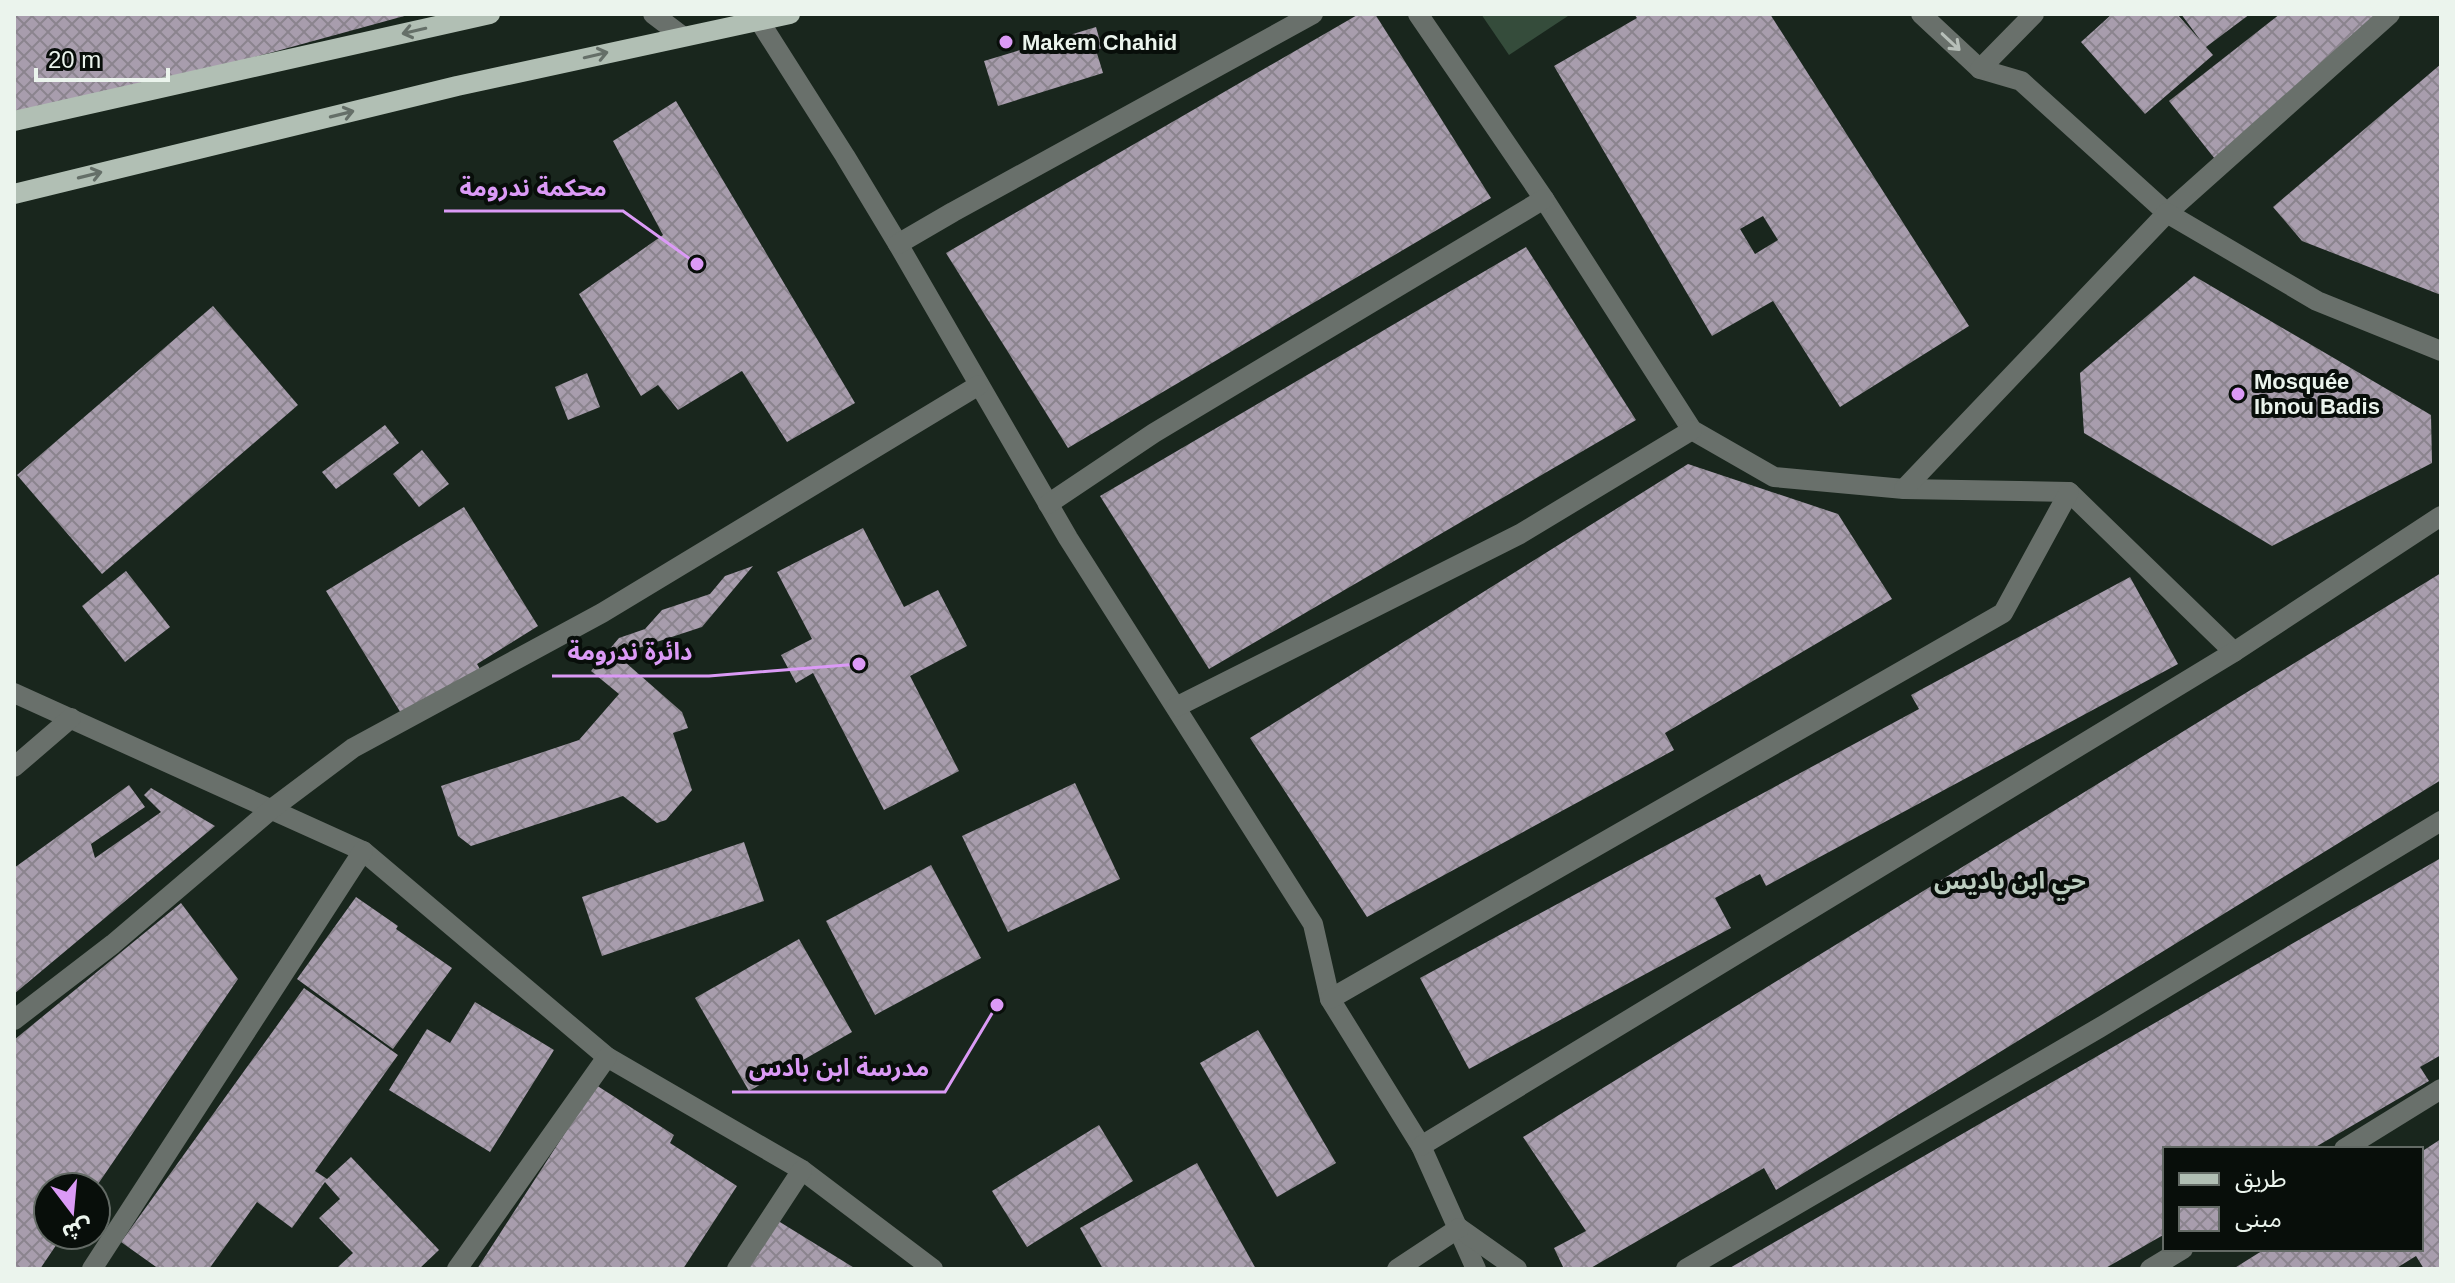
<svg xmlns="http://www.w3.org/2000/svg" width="2455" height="1283" font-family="Helvetica,'Noto Sans Arabic',sans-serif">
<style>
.pitch{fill:#354c3b}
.building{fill:url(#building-cross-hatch);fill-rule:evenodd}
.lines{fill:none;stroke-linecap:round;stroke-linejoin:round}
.minor{stroke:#69706b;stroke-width:20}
.primary{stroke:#b1bfb4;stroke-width:20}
.oneway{stroke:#656f68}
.oneway2{stroke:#b7bfb9}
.poi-dot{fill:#db9af6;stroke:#080e0a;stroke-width:3}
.labels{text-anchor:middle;stroke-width:8;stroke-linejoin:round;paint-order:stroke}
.poi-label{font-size:22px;font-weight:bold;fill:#ebf4ed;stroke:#080e0a;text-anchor:start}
.neighbourhood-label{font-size:24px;font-weight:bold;fill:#bbccbf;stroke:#080e0a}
.leader{fill:none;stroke:#db9af6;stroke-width:3}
.callout-dot{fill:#db9af6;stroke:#080e0a;stroke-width:3}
.callout-label{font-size:24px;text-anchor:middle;font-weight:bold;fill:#db9af6;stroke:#080e0a;stroke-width:8;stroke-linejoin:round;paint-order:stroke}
</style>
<defs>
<pattern id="building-cross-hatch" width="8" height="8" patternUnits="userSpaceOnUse" patternTransform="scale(2)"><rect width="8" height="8" fill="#a89dad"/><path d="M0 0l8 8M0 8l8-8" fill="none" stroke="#8b848e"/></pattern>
</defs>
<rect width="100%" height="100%" fill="#19261d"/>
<path class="pitch" d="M 1481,14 L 1571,14 L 1509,55 Z"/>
<g class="building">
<path d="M 14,14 L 408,14 L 408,15 L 14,123 Z"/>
<path d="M 1359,14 L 1375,14 L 1491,198 L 1068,448 L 946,253 Z"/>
<path d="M 1634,14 L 1770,14 L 1969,326 L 1840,407 L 1773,301 L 1712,336 L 1554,66 L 1637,18 ZM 1763,216 L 1778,240 L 1755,254 L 1740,229 Z"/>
<path d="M 2112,14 L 2177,14 L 2201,41 L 2181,14 L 2250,14 L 2206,47 L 2213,55 L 2145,114 L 2081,42 Z"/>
<path d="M 2280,14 L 2399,14 L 2215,159 L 2169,101 Z"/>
<path d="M 1096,27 L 1102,48 L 1096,50 L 1103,73 L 998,106 L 984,61 Z"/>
<path d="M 2441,64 L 2441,295 L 2302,241 L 2273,207 Z"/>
<path d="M 676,101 L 855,403 L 787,442 L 742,371 L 678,410 L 658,385 L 641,396 L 579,294 L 663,235 L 613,141 Z"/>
<path d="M 1526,247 L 1636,420 L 1209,669 L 1100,496 Z"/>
<path d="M 2194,276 L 2431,415 L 2432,463 L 2272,546 L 2084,433 L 2080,373 Z"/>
<path d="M 213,306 L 298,405 L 102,574 L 17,475 Z"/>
<path d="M 587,373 L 600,407 L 568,420 L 555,387 Z"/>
<path d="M 385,425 L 399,443 L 336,489 L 322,472 Z"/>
<path d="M 422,450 L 449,484 L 419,507 L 393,474 Z"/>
<path d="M 1688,464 L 1838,514 L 1892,599 L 1665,733 L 1674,750 L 1367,917 L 1250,738 Z"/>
<path d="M 464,507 L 538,626 L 477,664 L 484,676 L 407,723 L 326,591 Z"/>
<path d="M 863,528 L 904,607 L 938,590 L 967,646 L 910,676 L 959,771 L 884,810 L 813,673 L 796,683 L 781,655 L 812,639 L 777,572 Z"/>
<path d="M 753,566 L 702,627 L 617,655 L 682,712 L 688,728 L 673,733 L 692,790 L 666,820 L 657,823 L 623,796 L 471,846 L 458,836 L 441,786 L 579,740 L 619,694 L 591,671 L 619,638 L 645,629 L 662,610 L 710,594 L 725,576 Z"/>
<path d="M 126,571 L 170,627 L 125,662 L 82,606 Z"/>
<path d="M 2441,573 L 2441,780 L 1776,1190 L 1764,1168 L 1589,1269 L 1564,1269 L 1554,1248 L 1586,1231 L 1523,1137 Z"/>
<path d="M 2130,577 L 2178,664 L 1766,886 L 1760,874 L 1715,898 L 1731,928 L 1469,1069 L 1420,978 L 1919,709 L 1911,695 Z"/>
<path d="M 1075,783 L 1120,879 L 1008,932 L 962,836 Z"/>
<path d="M 129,785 L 145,807 L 91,844 L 95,858 L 161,812 L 144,795 L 151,788 L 215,826 L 14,994 L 14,868 Z"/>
<path d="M 744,842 L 764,901 L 602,956 L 582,897 Z"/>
<path d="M 2441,858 L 2441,1055 L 2420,1067 L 2429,1081 L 2312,1149 L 2165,1149 L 2165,1234 L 2104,1269 L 1728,1269 Z"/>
<path d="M 931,865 L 981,958 L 875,1015 L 826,921 Z"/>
<path d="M 356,897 L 398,926 L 396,929 L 452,968 L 393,1049 L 297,979 Z"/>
<path d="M 181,903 L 238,979 L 96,1187 L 48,1187 L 48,1235 L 63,1235 L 40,1269 L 14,1269 L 14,1040 Z"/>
<path d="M 799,939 L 852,1032 L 749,1091 L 695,998 Z"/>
<path d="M 304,988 L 398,1055 L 315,1171 L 327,1179 L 351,1157 L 439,1250 L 419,1269 L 340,1269 L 338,1267 L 353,1253 L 319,1218 L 340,1199 L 325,1182 L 292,1228 L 257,1202 L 209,1269 L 159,1269 L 121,1242 Z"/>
<path d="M 475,1002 L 554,1050 L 490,1152 L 389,1090 L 427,1029 L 450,1043 Z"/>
<path d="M 1258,1030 L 1336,1163 L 1277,1197 L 1200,1063 Z"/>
<path d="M 596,1085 L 674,1135 L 670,1143 L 737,1186 L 683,1269 L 477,1269 Z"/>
<path d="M 1099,1125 L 1133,1181 L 1027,1247 L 992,1191 Z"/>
<path d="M 2441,1139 L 2441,1269 L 2424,1269 L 2416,1256 L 2395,1269 L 2233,1269 L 2265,1249 L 2421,1249 L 2421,1152 Z"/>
<path d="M 1197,1163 L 1256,1269 L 1103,1269 L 1080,1228 Z"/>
<path d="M 775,1219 L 856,1269 L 743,1269 Z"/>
</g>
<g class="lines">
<g class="minor">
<path d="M 653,14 L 682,36"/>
<path d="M 1418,14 L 1544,199 L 1692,430 L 1774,477 L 1904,489 L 2069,492 L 2234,652"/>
<path d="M 1921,14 L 1980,69 L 2021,81 L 2167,213 L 2390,14"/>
<path d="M 760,22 L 845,156 L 898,244 L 1068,538 L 1313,924 L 1330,999 L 1421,1146 L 1476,1269"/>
<path d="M 1980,69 L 2034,14"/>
<path d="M 898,244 L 953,212 L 1313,14"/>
<path d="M 1904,489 L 2167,213 L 2317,301 L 2441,351"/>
<path d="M 1048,504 L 1154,433 L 1544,199"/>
<path d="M 14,693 L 363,851 L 607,1057 L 802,1170 L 933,1269"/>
<path d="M 1176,707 L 1520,534 L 1692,430"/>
<path d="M 14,767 L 71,718"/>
<path d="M 1330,999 L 2003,613 L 2069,492"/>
<path d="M 14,1020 L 113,944 L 273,808 L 353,748 L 602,613 L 979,385"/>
<path d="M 1421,1146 L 2234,652 L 2441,516"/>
<path d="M 2344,1149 L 2441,1089"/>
<path d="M 1459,1228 L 1517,1269"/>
<path d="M 92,1269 L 363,851"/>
<path d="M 457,1269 L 607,1057"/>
<path d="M 737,1269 L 802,1170"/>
<path d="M 1397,1269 L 1459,1228"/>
<path d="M 1686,1269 L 2099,1028 L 2441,821"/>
<path d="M 2150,1269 L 2183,1249"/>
</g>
<g class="primary">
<path d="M 14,121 L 490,14"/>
<path d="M 14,194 L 457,86 L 790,14"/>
</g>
</g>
<defs><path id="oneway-shaft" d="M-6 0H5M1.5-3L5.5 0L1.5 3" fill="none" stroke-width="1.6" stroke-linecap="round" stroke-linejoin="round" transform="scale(2)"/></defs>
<g class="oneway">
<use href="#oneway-shaft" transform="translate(414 31) rotate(167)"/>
<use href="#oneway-shaft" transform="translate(596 55) rotate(-13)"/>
<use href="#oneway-shaft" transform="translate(342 114) rotate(-14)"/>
<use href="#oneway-shaft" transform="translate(90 175) rotate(-14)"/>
</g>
<use class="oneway2" href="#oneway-shaft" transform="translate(1951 42) rotate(43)"/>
<g class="poi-dot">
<circle cx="1006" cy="42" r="8"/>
<circle cx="2238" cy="394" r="8"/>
</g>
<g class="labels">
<g class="poi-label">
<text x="1022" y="50">Makem Chahid</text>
<text x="2254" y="389">Mosquée<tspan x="2254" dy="25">Ibnou Badis</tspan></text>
</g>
<g class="neighbourhood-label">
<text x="2010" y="889">حي ابن باديس</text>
</g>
</g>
<path class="leader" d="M697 264L623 211H444M859 664L709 676H552M997 1005L945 1092H732"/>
<g class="callout-dot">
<circle cx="697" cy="264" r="8"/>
<circle cx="859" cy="664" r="8"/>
<circle cx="997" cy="1005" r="8"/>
</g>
<g class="callout-label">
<text x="533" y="196">محكمة ندرومة</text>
<text x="630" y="660">دائرة ندرومة</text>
<text x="839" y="1076">مدرسة ابن بادس</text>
</g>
<rect width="2455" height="1283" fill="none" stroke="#ebf4ed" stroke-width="32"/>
<rect x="2163" y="1147" width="260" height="104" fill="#080e0a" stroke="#636a65" stroke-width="2"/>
<rect x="2179" y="1173" width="40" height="12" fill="#b1bfb4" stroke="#636a65" stroke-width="2"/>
<text x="2235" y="1187" font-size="24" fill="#ebf4ed">طريق</text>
<rect x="2179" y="1207" width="40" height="24" fill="url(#building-cross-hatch)" stroke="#636a65" stroke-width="2"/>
<text x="2235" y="1227" font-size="24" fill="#ebf4ed">مبنى</text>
<g transform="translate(72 1211) rotate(164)"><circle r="38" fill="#080e0a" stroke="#636a65" stroke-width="2"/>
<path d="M0-6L14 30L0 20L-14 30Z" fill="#db9af6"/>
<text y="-12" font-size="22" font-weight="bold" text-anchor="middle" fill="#ebf4ed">ش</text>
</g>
<path d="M36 68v12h132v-12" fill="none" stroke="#ebf4ed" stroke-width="4"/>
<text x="48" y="68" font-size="24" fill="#ebf4ed" stroke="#080e0a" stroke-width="6" paint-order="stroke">20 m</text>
</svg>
